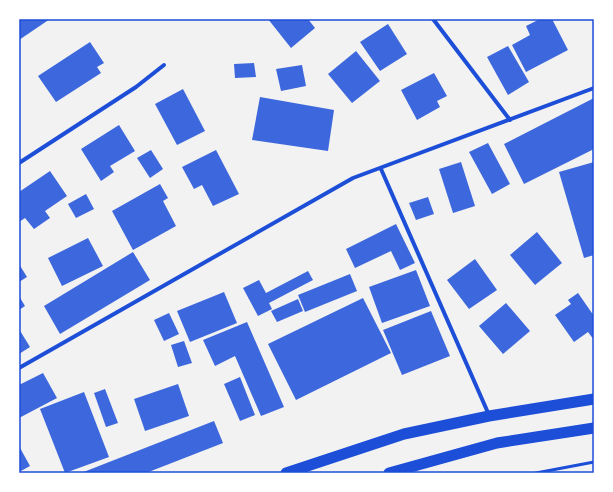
<svg xmlns="http://www.w3.org/2000/svg" width="613" height="492" font-family="'Archivo Narrow',sans-serif">
<style>
.building{fill:#3d67dc}
.lines{fill:none;stroke-linecap:round;stroke-linejoin:round}
.service{stroke:#1d4ed8;stroke-width:3}
.minor{stroke:#1d4ed8;stroke-width:4}
.trunk{stroke:#1d4ed8;stroke-width:11}
.neatline{fill:none;stroke:#1d4ed8;stroke-width:1.5}
</style>
<rect width="100%" height="100%" fill="#f2f2f2"/>
<g class="building">
<path d="M 19,19 L 50,19 L 19,40 Z"/>
<path d="M 268,19 L 308,19 L 315,28 L 291,48 Z"/>
<path d="M 540,19 L 552,19 L 568,50 L 526,72 L 512,45 L 530,35 L 526,26 Z"/>
<path d="M 388,24 L 407,54 L 380,71 L 360,42 Z"/>
<path d="M 90,42 L 104,63 L 97,67 L 101,73 L 56,102 L 38,76 Z"/>
<path d="M 508,46 L 529,82 L 508,95 L 487,57 Z"/>
<path d="M 356,51 L 380,81 L 352,103 L 328,74 Z"/>
<path d="M 254,63 L 256,77 L 235,78 L 234,64 Z"/>
<path d="M 302,65 L 306,86 L 281,91 L 276,69 Z"/>
<path d="M 434,73 L 447,96 L 437,101 L 440,107 L 417,120 L 401,90 Z"/>
<path d="M 183,89 L 205,131 L 177,145 L 155,104 Z"/>
<path d="M 260,97 L 334,110 L 328,151 L 252,140 Z"/>
<path d="M 594,98 L 594,149 L 524,184 L 504,144 Z"/>
<path d="M 119,125 L 135,151 L 110,166 L 114,172 L 101,181 L 81,149 Z"/>
<path d="M 488,143 L 510,184 L 492,194 L 469,152 Z"/>
<path d="M 151,150 L 163,169 L 150,178 L 137,158 Z"/>
<path d="M 216,150 L 239,194 L 213,206 L 202,185 L 194,189 L 182,167 Z"/>
<path d="M 461,162 L 475,206 L 453,213 L 439,169 Z"/>
<path d="M 594,162 L 594,255 L 584,258 L 559,172 Z"/>
<path d="M 50,171 L 67,196 L 45,211 L 50,218 L 34,229 L 25,218 L 19,222 L 19,192 Z"/>
<path d="M 160,184 L 168,198 L 163,201 L 176,226 L 133,250 L 112,211 Z"/>
<path d="M 86,194 L 94,209 L 76,218 L 68,204 Z"/>
<path d="M 428,197 L 434,214 L 416,220 L 409,203 Z"/>
<path d="M 396,224 L 415,263 L 400,270 L 391,251 L 355,268 L 346,249 Z"/>
<path d="M 537,232 L 562,263 L 535,285 L 510,255 Z"/>
<path d="M 88,238 L 103,266 L 62,286 L 48,258 Z"/>
<path d="M 133,252 L 150,280 L 60,334 L 44,306 Z"/>
<path d="M 475,259 L 497,290 L 469,309 L 447,280 Z"/>
<path d="M 19,264 L 27,277 L 19,282 Z"/>
<path d="M 416,270 L 430,306 L 382,323 L 369,287 Z"/>
<path d="M 308,271 L 313,280 L 269,303 L 272,309 L 258,316 L 243,288 L 259,280 L 266,293 Z"/>
<path d="M 350,274 L 357,291 L 305,312 L 298,295 Z"/>
<path d="M 224,292 L 237,323 L 190,342 L 177,311 Z"/>
<path d="M 578,293 L 594,316 L 594,340 L 588,332 L 574,342 L 555,315 L 571,304 L 568,300 Z"/>
<path d="M 19,296 L 25,306 L 19,310 Z"/>
<path d="M 363,298 L 391,353 L 296,400 L 268,344 Z"/>
<path d="M 298,299 L 303,311 L 277,322 L 271,311 Z"/>
<path d="M 506,303 L 530,331 L 503,354 L 479,326 Z"/>
<path d="M 431,311 L 450,356 L 402,375 L 383,330 Z"/>
<path d="M 169,313 L 179,334 L 164,341 L 154,320 Z"/>
<path d="M 247,322 L 284,407 L 261,416 L 235,356 L 215,366 L 203,340 Z"/>
<path d="M 19,329 L 30,347 L 19,354 Z"/>
<path d="M 184,341 L 192,363 L 178,367 L 171,345 Z"/>
<path d="M 43,373 L 57,398 L 19,418 L 19,385 Z"/>
<path d="M 240,377 L 255,415 L 240,421 L 224,384 Z"/>
<path d="M 178,384 L 189,416 L 145,431 L 134,399 Z"/>
<path d="M 105,389 L 118,423 L 106,427 L 94,393 Z"/>
<path d="M 84,392 L 109,457 L 65,473 L 40,409 Z"/>
<path d="M 214,421 L 223,443 L 146,473 L 81,473 Z"/>
<path d="M 19,446 L 30,466 L 19,472 Z"/>
</g>
<g class="lines">
<path class="service" d="M 536,473 L 594,462"/>
<g class="minor">
<path d="M 433,19 L 510,120"/>
<path d="M 19,163 L 136,87 L 164,65"/>
<path d="M 381,169 L 489,415"/>
<path d="M 19,368 L 353,178 L 594,88"/>
</g>
<g class="trunk">
<path d="M 286,473 L 404,434 L 489,416 L 594,399"/>
<path d="M 389,473 L 497,443 L 594,428"/>
</g>
</g>
<rect width="613" height="492" fill="none" stroke="#ffffff" stroke-width="40"/>
<rect x="20" y="20" width="573" height="452" class="neatline"/>
</svg>
